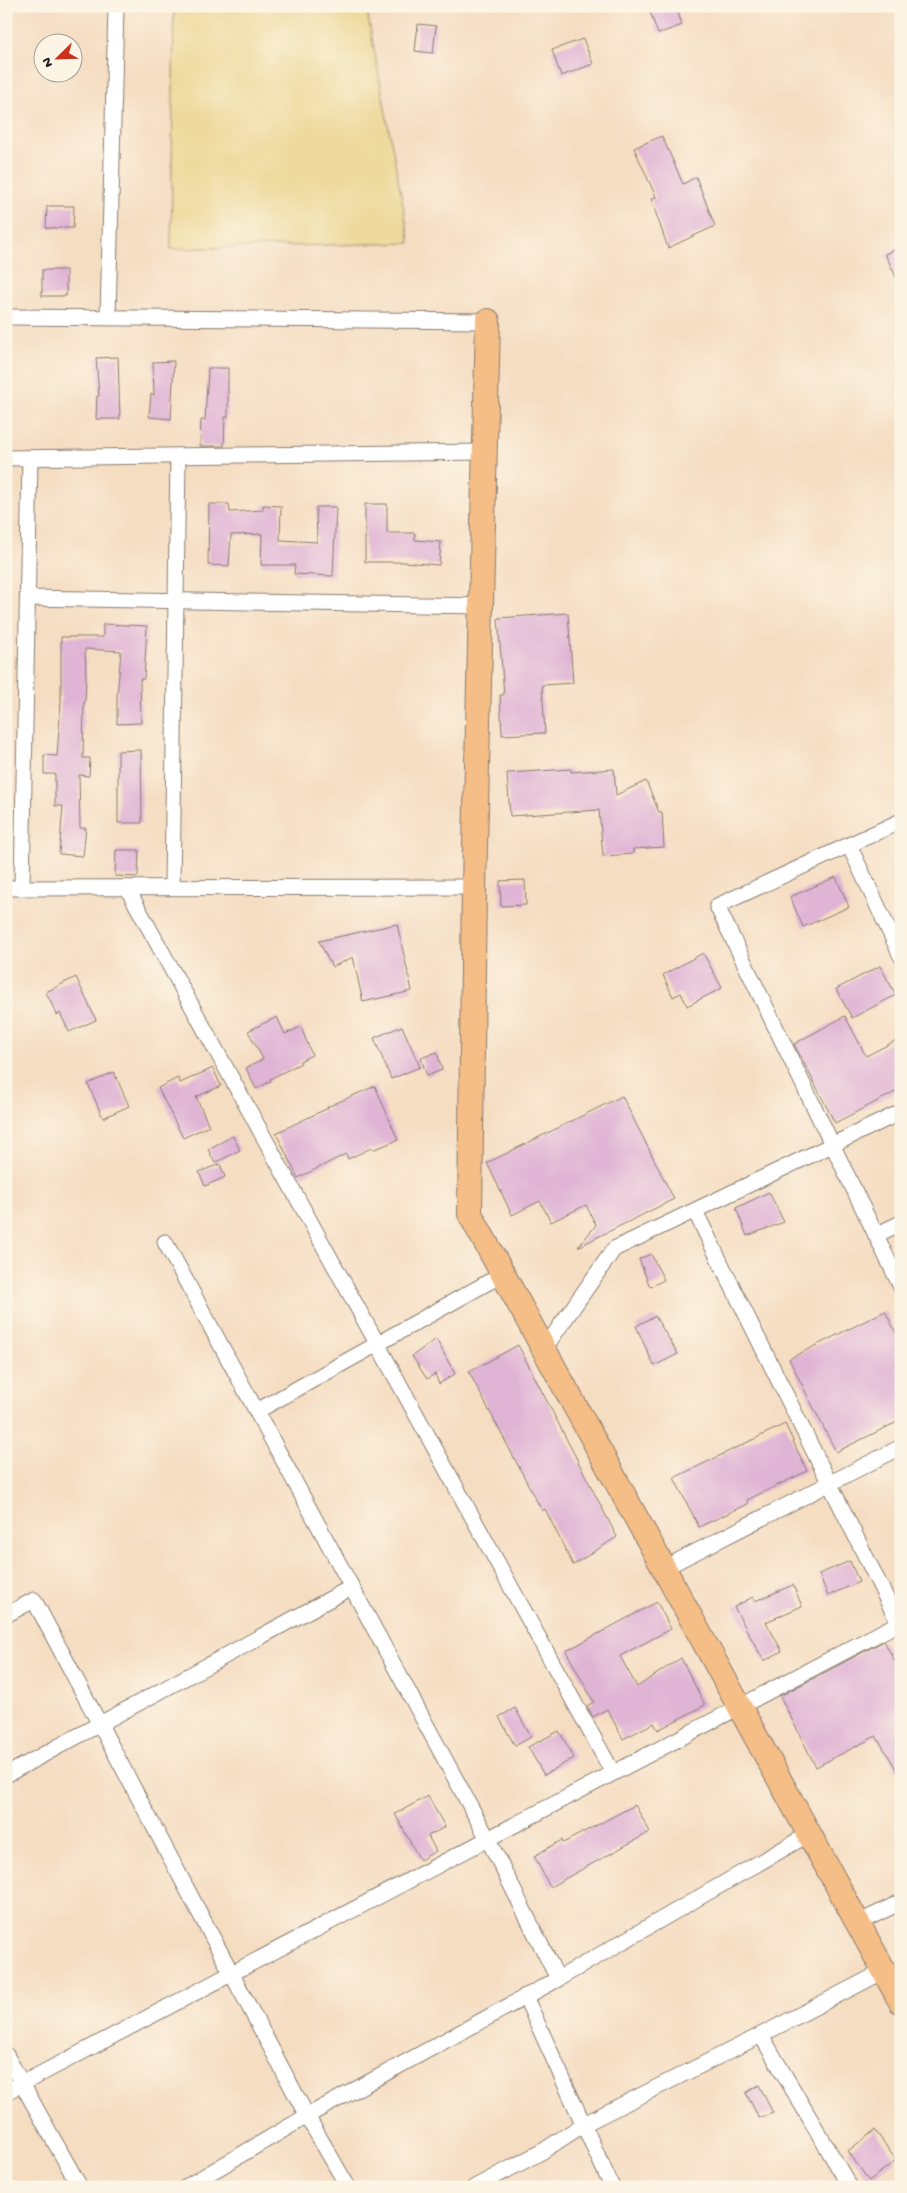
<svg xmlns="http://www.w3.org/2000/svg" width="907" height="2193" font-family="'Gochi Hand',sans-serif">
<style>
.sand{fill:#eeda9e;stroke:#857b5d}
.building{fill:#e0b4d5}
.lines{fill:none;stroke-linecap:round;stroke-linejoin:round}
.minor-casing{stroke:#887c6f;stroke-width:17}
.primary-casing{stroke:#887c6f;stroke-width:26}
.minor{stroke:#fff;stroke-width:15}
.primary{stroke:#f6be87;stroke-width:24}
</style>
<rect width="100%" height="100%" fill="#fcf5e5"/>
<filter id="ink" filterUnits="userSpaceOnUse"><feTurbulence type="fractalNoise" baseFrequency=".02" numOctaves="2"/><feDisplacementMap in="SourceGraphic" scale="10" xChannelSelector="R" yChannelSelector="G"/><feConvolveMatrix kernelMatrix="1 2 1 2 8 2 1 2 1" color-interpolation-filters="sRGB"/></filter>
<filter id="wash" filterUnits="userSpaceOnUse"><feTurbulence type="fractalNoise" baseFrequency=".0096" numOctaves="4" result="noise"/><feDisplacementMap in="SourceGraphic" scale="20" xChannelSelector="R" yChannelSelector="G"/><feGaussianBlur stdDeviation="1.12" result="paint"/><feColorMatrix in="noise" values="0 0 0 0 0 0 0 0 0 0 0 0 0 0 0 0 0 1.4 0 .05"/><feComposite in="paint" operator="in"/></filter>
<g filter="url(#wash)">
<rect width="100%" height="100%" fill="#f5ddc2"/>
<path class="sand" d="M 174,6 L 366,6 L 410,243 L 171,249 Z"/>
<g id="blocks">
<g class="building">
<path d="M 648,6 L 676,6 L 682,25 L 658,34 Z"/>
<path d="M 418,24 L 436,26 L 433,53 L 415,51 Z"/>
<path d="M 583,39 L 593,64 L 561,76 L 552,50 Z"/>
<path d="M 662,136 L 683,184 L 696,177 L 715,226 L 668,248 L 651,199 L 656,197 L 634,148 Z"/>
<path d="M 47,206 L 74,206 L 73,228 L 46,228 Z"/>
<path d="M 901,247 L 901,287 L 885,254 Z"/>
<rect x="42" y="270" width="24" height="26"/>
<path d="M 118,357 L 120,419 L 96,419 L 97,396 L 99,396 L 96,358 Z"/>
<path d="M 174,361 L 171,419 L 149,417 L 151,394 L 154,395 L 153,362 Z"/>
<path d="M 208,368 L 228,368 L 228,417 L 225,417 L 224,446 L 200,446 L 201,420 L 205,420 Z"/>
<path d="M 209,504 L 229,504 L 230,512 L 263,510 L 263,505 L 281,506 L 280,540 L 317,542 L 316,507 L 336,507 L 333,576 L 294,574 L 295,565 L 261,565 L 262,534 L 231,535 L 229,566 L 208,565 Z"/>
<path d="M 365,504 L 387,504 L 387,533 L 415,533 L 415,540 L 441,542 L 439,565 L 403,562 L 365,562 Z"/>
<path d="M 568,613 L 573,683 L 542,685 L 545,733 L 502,735 L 500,695 L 504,695 L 498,618 Z"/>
<path d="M 103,624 L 147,626 L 144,679 L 140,679 L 141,723 L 117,724 L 117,697 L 121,651 L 85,649 L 86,677 L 85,702 L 84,702 L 83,758 L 90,758 L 89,776 L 79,775 L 80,828 L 86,828 L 83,856 L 59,854 L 63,806 L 55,806 L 55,774 L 44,774 L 44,755 L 57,756 L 61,701 L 61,637 L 103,637 Z"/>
<path d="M 141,750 L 142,823 L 118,823 L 118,751 Z"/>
<path d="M 571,769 L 571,772 L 614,769 L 616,795 L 646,781 L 659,812 L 662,812 L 664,847 L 633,849 L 633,854 L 603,856 L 599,810 L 510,816 L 507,773 Z"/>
<path d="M 116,850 L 139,850 L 138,877 L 115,876 Z"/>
<path d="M 836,877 L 849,907 L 803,927 L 790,897 Z"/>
<path d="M 525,880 L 526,905 L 501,906 L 500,881 Z"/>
<path d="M 397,924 L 412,991 L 363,1002 L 353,957 L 332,967 L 319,941 Z"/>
<path d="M 703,953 L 722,988 L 687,1006 L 681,993 L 673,997 L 663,975 Z"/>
<path d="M 880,966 L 896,995 L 852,1018 L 836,989 Z"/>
<path d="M 76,977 L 96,1020 L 69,1032 L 60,1013 L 57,1015 L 46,992 Z"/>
<path d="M 845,1016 L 866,1056 L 901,1038 L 901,1089 L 835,1123 L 794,1044 Z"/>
<path d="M 277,1017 L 285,1034 L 301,1027 L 312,1055 L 300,1061 L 301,1063 L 270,1079 L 271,1081 L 256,1089 L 246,1068 L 263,1059 L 248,1031 Z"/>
<path d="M 402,1026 L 420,1067 L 391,1079 L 374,1038 Z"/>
<path d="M 437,1052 L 442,1070 L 427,1076 L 421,1058 Z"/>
<path d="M 213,1068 L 221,1086 L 196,1097 L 209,1126 L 183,1138 L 158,1088 L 178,1078 L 180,1083 Z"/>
<path d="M 114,1072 L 129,1106 L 103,1118 L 88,1084 Z"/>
<path d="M 375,1086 L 398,1140 L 372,1150 L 371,1148 L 348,1159 L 346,1154 L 298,1178 L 276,1133 L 328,1108 L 327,1107 Z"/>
<path d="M 622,1096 L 674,1199 L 578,1247 L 596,1225 L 586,1205 L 551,1222 L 540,1201 L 512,1215 L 487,1163 Z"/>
<path d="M 233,1136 L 240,1150 L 215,1163 L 208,1149 Z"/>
<path d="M 220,1164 L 225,1177 L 205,1186 L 199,1172 Z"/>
<path d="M 769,1192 L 784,1222 L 747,1236 L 736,1208 Z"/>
<path d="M 651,1254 L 664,1280 L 650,1287 L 639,1259 Z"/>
<path d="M 885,1311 L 901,1343 L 901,1420 L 836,1452 L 789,1359 Z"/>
<path d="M 655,1316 L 678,1354 L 654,1366 L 636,1326 Z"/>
<path d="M 436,1339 L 455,1374 L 439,1384 L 435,1374 L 427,1379 L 412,1356 Z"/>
<path d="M 518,1345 L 617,1537 L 573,1565 L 545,1509 L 542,1511 L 469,1372 Z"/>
<path d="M 785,1424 L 807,1471 L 747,1500 L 748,1504 L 699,1527 L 674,1478 Z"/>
<path d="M 850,1561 L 859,1582 L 828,1596 L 819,1574 Z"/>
<path d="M 793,1585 L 802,1606 L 766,1622 L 782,1651 L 764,1661 L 734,1607 L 753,1597 L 755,1601 Z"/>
<path d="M 657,1602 L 671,1629 L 620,1656 L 637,1687 L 681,1658 L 705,1705 L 658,1730 L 654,1723 L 623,1739 L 607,1709 L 593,1717 L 587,1706 L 594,1702 L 566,1651 Z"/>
<path d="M 884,1641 L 901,1673 L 901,1777 L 876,1736 L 816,1767 L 780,1696 Z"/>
<path d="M 515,1708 L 531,1737 L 515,1746 L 499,1717 Z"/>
<path d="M 559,1731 L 574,1758 L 544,1775 L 528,1747 Z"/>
<path d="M 428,1796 L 445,1827 L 428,1836 L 436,1851 L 420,1860 L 395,1814 Z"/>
<path d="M 635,1805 L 650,1832 L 550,1887 L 534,1856 L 562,1840 L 563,1843 Z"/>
<path d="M 759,2085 L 773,2113 L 759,2118 L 746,2093 Z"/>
<path d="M 875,2130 L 896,2160 L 869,2181 L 848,2151 Z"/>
</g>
</g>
</g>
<g filter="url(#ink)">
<use href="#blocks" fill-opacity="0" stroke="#887c6f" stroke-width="1"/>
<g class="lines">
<g class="minor-casing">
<g id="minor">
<path d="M 108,316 L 116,6"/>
<path d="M 6,317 L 488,321"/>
<path d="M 6,458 L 485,452"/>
<path d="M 28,598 L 481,606"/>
<path d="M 901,821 L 717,906 L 901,1287"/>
<path d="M 849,845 L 901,956"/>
<path d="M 172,887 L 178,456"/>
<path d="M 6,888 L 474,887"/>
<path d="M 22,888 L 30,458"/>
<path d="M 127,888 L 613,1773"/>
<path d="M 695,1211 L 901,1628"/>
<path d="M 876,1235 L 901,1223"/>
<path d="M 165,1242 L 488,1839 L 558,1979"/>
<path d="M 544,1349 L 614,1249 L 901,1112"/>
<path d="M 257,1411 L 503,1274"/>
<path d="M 664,1568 L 901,1447"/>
<path d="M 6,1615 L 34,1600 L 307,2116 L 348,2187"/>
<path d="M 6,1775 L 352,1587"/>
<path d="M 858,1923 L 901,1902"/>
<path d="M 525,1996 L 612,2187"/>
<path d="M 761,2035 L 850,2187"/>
<path d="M 6,2055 L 80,2187"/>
<path d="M 6,2092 L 901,1622"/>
<path d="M 186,2187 L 307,2116 L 558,1979 L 809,1834"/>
<path d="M 475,2187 L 543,2151 L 584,2124 L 761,2035 L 884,1971"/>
</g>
</g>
<g class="primary-casing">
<path id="primary" d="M 488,321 L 474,887 L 470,1214 L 901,2002"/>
</g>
<use href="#minor" class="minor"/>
<use href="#primary" class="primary"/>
</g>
</g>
<rect width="907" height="2193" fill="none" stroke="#fcf5e5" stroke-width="25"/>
<g transform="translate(58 58) rotate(247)"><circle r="24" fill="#fcf5e5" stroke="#a29e95"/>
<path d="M0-4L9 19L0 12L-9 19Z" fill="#c8321e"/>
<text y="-8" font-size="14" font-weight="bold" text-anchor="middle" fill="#1c1c1c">N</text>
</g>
</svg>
